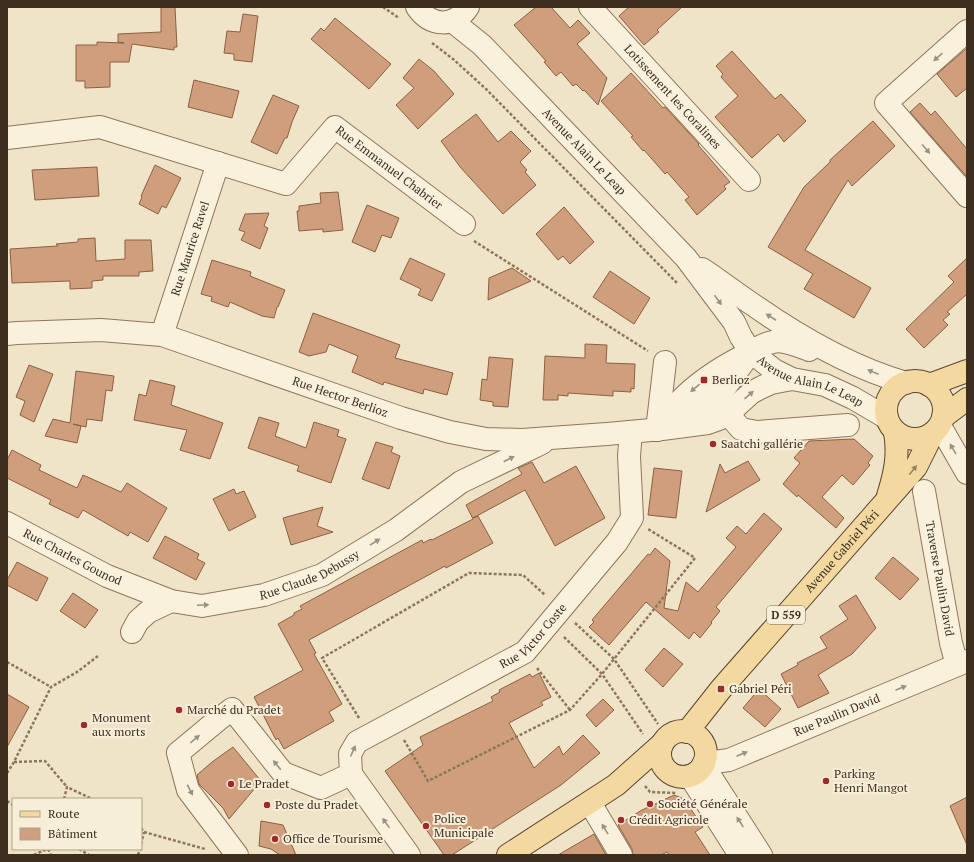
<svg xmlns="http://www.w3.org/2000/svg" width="974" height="862" font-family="'PT Serif',serif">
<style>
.building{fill:#cf9f7d;stroke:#8d5f41}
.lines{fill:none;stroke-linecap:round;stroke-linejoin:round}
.minor-casing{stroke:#8d765c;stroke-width:24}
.major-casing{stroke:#5b4430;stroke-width:24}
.path{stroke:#8d765c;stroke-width:2.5;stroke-dasharray:3 2;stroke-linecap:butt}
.minor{stroke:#faf1dc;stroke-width:22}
.major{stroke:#f3d9a0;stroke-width:22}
.oneway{fill:#9c907e}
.oneway2{fill:#988460}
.poi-dot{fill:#9e2a2b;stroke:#f7eed8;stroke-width:1.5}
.labels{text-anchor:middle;stroke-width:4;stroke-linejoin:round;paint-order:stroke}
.shield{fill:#f7eed8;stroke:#756857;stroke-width:1}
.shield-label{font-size:11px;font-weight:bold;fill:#3d2e20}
.street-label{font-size:12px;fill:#3d2e20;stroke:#f7eed8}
.poi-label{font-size:12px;fill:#3d2e20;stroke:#f7eed8;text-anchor:start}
</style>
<rect width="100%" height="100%" fill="#f0e4c8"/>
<g class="building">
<path d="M 161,7 L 175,7 L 177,47 L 174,47 L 174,50 L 132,44 L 129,62 L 110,62 L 110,87 L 85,88 L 85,81 L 76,81 L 76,45 L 97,45 L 97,42 L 124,43 L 118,42 L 118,34 L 161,32 Z"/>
<path d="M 536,7 L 551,7 L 570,28 L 578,20 L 590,33 L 577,44 L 607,78 L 598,105 L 584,90 L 583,91 L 576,84 L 573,86 L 561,72 L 556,76 L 544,62 L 546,61 L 514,25 Z"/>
<path d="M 629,7 L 682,7 L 657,30 L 659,32 L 644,45 L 619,16 Z"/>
<path d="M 243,14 L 258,16 L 252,62 L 234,60 L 234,54 L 224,53 L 227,31 L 240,32 Z"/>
<path d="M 335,18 L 391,64 L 369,89 L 311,39 L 321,28 L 324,31 Z"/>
<path d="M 967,48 L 967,88 L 956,97 L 937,74 Z"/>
<path d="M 732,51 L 775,99 L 781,94 L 806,121 L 784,142 L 778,134 L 752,158 L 715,117 L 738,96 L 721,77 L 723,74 L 716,66 Z"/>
<path d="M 419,59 L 434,71 L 454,94 L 418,129 L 396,105 L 414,88 L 403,78 Z"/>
<path d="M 631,73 L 663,108 L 665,107 L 699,144 L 698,145 L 730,182 L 724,186 L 726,189 L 697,215 L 685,200 L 689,197 L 667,172 L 665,174 L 644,150 L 643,151 L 631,137 L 633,136 L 601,101 Z"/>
<path d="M 194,80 L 239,91 L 232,118 L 188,107 Z"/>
<path d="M 273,95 L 299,106 L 292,122 L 287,138 L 285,138 L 277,154 L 251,142 Z"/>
<path d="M 920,103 L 931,115 L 935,111 L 967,149 L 967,177 L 910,112 Z"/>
<path d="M 476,114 L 498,142 L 511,131 L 531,151 L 520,162 L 527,170 L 525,172 L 536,185 L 503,214 L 461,168 L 441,141 Z"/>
<path d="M 873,121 L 895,146 L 852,186 L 848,180 L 805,250 L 871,288 L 854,318 L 804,289 L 813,274 L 768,247 L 804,187 L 830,162 L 830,160 Z"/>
<path d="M 155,165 L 181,178 L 166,208 L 162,206 L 158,214 L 139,204 L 142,197 L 141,196 Z"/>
<path d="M 97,167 L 99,196 L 35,200 L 32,170 Z"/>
<path d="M 338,192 L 343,230 L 323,232 L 323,229 L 299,231 L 297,211 L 299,211 L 299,206 L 321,203 L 320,193 Z"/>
<path d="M 367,205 L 399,218 L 391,238 L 382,235 L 375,252 L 352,242 Z"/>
<path d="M 564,207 L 594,242 L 570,264 L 563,256 L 558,260 L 536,234 Z"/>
<path d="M 269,213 L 264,226 L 268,228 L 260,249 L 241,240 L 245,232 L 239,230 L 245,214 Z"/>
<path d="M 95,238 L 96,261 L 125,259 L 125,240 L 151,240 L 153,271 L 139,272 L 139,276 L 103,276 L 103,280 L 92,281 L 92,288 L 70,289 L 70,281 L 12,283 L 10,249 L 58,246 L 56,244 L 78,242 L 78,239 Z"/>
<path d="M 410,258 L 445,274 L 432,301 L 418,295 L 421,289 L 400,279 Z"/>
<path d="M 967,258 L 967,297 L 966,295 L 947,312 L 950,314 L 943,320 L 948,325 L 924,348 L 906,329 L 954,282 L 948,276 Z"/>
<path d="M 212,260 L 251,272 L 250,276 L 285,290 L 278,307 L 277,307 L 274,318 L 262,316 L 230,302 L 228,307 L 211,301 L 212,297 L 201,294 Z"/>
<path d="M 512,268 L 531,281 L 488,300 L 489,278 Z"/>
<path d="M 610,271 L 650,298 L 634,324 L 593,297 Z"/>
<path d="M 313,313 L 400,345 L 395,358 L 453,373 L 447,395 L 424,389 L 423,394 L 384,382 L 383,385 L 352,372 L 358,356 L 329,344 L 326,352 L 309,356 L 299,352 Z"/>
<path d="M 585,344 L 607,345 L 606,363 L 635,364 L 634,389 L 631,388 L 631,392 L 613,391 L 613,396 L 568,393 L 568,396 L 558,395 L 558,400 L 543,400 L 545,356 L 585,358 Z"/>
<path d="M 489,357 L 513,359 L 508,407 L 493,406 L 493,402 L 480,400 L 482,379 L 487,380 Z"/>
<path d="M 29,365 L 53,374 L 34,422 L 20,415 L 25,401 L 16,397 Z"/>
<path d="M 76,371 L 114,376 L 112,391 L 106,390 L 102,421 L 87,419 L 86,427 L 73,424 L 81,426 L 77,443 L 45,436 L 53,419 L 70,423 Z"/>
<path d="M 150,380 L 175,386 L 171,405 L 223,423 L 210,459 L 180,450 L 187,430 L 134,420 L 139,394 L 146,396 Z"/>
<path d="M 259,417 L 279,423 L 275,436 L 306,448 L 314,422 L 339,430 L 337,436 L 346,439 L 331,483 L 297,471 L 299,466 L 248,448 Z"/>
<path d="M 854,439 L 873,456 L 868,463 L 870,465 L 853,485 L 842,475 L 822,497 L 844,518 L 836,528 L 798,495 L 797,497 L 783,484 L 800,463 L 794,458 L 809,441 Z"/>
<path d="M 376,442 L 393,447 L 391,452 L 400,456 L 389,489 L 362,479 Z"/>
<path d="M 12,450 L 41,465 L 39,470 L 77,488 L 83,475 L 121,492 L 127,483 L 167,508 L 148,542 L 130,532 L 128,536 L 83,510 L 78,518 L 49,504 L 51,500 L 7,478 L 7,460 Z"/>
<path d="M 748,461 L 760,480 L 706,512 L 720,464 L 725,473 Z"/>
<path d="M 532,462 L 544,483 L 576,466 L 605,518 L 555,546 L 525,490 L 473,518 L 478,516 L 493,543 L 446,568 L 445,566 L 309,640 L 316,653 L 314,654 L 342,704 L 329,712 L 334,721 L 284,749 L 278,738 L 276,740 L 254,697 L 303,670 L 278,624 L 294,615 L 294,613 L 302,609 L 300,606 L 422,540 L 423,543 L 431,539 L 432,540 L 473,519 L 466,505 L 522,474 L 518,468 Z"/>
<path d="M 654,468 L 682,471 L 676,518 L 648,515 Z"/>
<path d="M 234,489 L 236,494 L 244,491 L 256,517 L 229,531 L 213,499 Z"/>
<path d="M 323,507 L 317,526 L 333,532 L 291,545 L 283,518 Z"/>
<path d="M 764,513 L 782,529 L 716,607 L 720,611 L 711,622 L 712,623 L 700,638 L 694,632 L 689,639 L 646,602 L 609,645 L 589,627 L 594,622 L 592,620 L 648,554 L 650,555 L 655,548 L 670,561 L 664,608 L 678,611 L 686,582 L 698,592 L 736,547 L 726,538 L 737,526 L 746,534 Z"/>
<path d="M 165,536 L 199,554 L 197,559 L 205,563 L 196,580 L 153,558 Z"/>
<path d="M 893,557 L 919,579 L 900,600 L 875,578 Z"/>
<path d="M 17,562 L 48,578 L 37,601 L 7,585 L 7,580 Z"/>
<path d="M 73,593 L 98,610 L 85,628 L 60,611 Z"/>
<path d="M 856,595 L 876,628 L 852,654 L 818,675 L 829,693 L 798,708 L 781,674 L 798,665 L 797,663 L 827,648 L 820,637 L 848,619 L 839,606 Z"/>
<path d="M 664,648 L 683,664 L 663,687 L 645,670 Z"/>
<path d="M 539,673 L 551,697 L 541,702 L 543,705 L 509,723 L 534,768 L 559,746 L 563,755 L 583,735 L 600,753 L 561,785 L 452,855 L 444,855 L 385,771 L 423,745 L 420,737 L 493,701 L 491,697 L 500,692 L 499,690 L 530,674 L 532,677 Z"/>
<path d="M 759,689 L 781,709 L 765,727 L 743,708 Z"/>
<path d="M 7,694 L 29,707 L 7,747 Z"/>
<path d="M 603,699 L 614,710 L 596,727 L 586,715 Z"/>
<path d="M 233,747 L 261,781 L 229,819 L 223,808 L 199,784 L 197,775 L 212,762 Z"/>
<path d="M 674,795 L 684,799 L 703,827 L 695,832 L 710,855 L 669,855 L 667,852 L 661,855 L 633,855 L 632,849 L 618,825 L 642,810 Z"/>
<path d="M 967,797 L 967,845 L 950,806 Z"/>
<path d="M 261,821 L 283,825 L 296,855 L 280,855 L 271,849 L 259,846 Z"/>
<path d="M 594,834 L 606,855 L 558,855 Z"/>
</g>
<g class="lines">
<g class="minor-casing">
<g id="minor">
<path d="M 417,7 C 431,27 454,28 468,7"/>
<path id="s1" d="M 590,7 L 749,180"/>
<path id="s2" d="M 452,21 L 482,45 L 686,258 L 734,322 L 741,337 L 751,352 L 774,370 L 792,379 L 825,385 L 853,398 L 887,418"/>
<path d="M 967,31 L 886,103 L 967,196"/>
<path id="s3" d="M 7,138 L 100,127 L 286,184 L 335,127 L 464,224"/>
<path d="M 702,269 C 719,280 735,293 752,304 C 799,337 850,367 906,383"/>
<path id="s4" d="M 7,334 L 17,333 L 101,330 L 162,335 L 401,418 L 450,432 L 486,439 L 522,440 L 607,434 L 662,429 L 708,423 L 719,419 L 728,414 L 751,393 L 760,388 L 771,383 L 792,379"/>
<path id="s5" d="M 162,335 L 218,163"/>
<path d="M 728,414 L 741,429 L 757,432 L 848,425"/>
<path d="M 679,426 L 721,393 L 751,352 C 776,336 783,340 809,350"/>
<path d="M 940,426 L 967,473"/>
<path d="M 657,430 C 664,421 671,412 678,403 C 698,381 723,366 749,353"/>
<path d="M 657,430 L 665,362"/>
<path id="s6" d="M 924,491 L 951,643 L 957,665"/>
<path id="s7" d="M 7,523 L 107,576 L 171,601 L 202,606 L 264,595 L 322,575 L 396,530 L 461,482 L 542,443"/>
<path d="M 132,632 L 138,621 L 148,612 L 171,601"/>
<path id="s8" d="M 705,761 L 714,762 L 729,760 L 967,661"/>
<path d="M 703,765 L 761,855"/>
<path id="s9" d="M 351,774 L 350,754 L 357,742 L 525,652 L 617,542 L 632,518 L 629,456 L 631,432"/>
<path d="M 690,776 L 740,855"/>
<path d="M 590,803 L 621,855"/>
<path d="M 237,855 L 188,790 L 178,753 L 219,719 L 232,709 L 283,773 L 321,788 L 351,774 L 409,855"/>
</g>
</g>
<g class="major-casing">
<g id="major">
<circle cx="915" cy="410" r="29"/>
<path d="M 929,385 L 967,371"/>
<path d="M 943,417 L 967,399"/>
<path d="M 888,496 C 895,473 899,456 895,432"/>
<circle cx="683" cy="754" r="23"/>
<path id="s10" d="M 687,732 L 721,689 L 916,467 L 933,433"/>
<path d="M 508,855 L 616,785 L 662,744"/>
</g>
</g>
<g class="path">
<path d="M 383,7 L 399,18"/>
<path d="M 432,43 L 453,59 L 486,89 L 678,284"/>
<path d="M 474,241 L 648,351"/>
<path d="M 575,623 L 614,659 L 658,724"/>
<path d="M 564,637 L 602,674 L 643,734"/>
<path d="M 7,662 L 51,687"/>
<path d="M 537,668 L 570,710"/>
<path d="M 359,718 L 322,658 L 469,573 L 523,575 L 545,595"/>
<path d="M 404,740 L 428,781 L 570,710 L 602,674 L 695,558 L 648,529"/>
<path d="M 14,762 L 45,761 L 67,787"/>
<path d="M 7,773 L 14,762 L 51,687 L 77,672 L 98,656"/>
<path d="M 645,786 L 650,792 L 677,793"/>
<path d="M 64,799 L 67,787 L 92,799"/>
<path d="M 7,801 L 13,805"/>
<path d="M 141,828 L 144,832 L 205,849"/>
<path d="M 141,844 L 144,832"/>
<path d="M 48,849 L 51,855"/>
<path d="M 79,849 L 89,855"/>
<path d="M 34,855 L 47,849"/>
<path d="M 138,855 L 140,849"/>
</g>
<use href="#minor" class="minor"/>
<use href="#major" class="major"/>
</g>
<defs><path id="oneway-solid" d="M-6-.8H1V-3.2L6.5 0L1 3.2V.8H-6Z"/></defs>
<g class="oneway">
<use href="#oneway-solid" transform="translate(938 57) rotate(138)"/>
<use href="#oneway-solid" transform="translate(926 149) rotate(49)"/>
<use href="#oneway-solid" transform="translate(718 300) rotate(54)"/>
<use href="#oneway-solid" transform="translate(771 317) rotate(-147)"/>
<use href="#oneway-solid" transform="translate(873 372) rotate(-158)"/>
<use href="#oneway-solid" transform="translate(695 388) rotate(140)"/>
<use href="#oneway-solid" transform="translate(749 395) rotate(-41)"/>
<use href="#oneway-solid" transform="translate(953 449) rotate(-120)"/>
<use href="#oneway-solid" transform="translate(509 459) rotate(-27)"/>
<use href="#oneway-solid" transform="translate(375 542) rotate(-32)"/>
<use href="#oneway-solid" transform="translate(203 605) rotate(-2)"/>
<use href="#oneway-solid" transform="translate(901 688) rotate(-23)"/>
<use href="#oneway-solid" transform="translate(195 739) rotate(-40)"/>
<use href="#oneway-solid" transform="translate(353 751) rotate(-66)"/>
<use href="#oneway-solid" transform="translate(742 754) rotate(-23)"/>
<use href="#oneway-solid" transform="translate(277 765) rotate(-129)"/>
<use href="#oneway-solid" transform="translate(190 790) rotate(63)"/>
<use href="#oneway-solid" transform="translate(740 822) rotate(-123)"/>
<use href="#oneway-solid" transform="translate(386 823) rotate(-125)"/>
<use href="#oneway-solid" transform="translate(605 829) rotate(-121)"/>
</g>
<use class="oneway2" href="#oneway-solid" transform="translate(913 470) rotate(-51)"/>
<g class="poi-dot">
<rect x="700" y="376" width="8" height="8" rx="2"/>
<circle cx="713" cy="444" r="4"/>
<rect x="717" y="685" width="8" height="8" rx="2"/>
<circle cx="179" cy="710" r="4"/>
<circle cx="84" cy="725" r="4"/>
<circle cx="826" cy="781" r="4"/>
<circle cx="231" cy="784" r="4"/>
<circle cx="650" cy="804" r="4"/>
<circle cx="267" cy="805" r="4"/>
<circle cx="621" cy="820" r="4"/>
<circle cx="426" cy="826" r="4"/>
<circle cx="275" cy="839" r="4"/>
</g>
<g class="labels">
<rect class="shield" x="767" y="606" width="38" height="18" rx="3"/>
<g class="shield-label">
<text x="786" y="619">D 559</text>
</g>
<g class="street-label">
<text dy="4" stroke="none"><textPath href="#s1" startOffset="122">Lotissement les Coralines</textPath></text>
<text dy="4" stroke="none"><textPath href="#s2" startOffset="186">Avenue Alain Le Leap</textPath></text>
<text dy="4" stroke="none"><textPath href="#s3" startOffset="431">Rue Emmanuel Chabrier</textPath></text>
<text dy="4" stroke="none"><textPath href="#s5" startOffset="91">Rue Maurice Ravel</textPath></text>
<text dy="4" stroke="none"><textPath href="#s2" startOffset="515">Avenue Alain Le Leap</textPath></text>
<text dy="4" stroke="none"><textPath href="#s4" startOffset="344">Rue Hector Berlioz</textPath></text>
<text dy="4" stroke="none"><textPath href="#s10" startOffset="238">Avenue Gabriel Péri</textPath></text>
<text dy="4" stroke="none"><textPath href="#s7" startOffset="74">Rue Charles Gounod</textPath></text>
<text dy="4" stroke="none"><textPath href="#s7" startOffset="326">Rue Claude Debussy</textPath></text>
<text dy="4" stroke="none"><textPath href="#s6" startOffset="89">Traverse Paulin David</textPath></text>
<text dy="4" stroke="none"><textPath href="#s9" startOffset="241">Rue Victor Coste</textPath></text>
<text dy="4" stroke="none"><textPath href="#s8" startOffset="141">Rue Paulin David</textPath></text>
</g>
<g class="poi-label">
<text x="712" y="384">Berlioz</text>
<text x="721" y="448">Saatchi gallérie</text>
<text x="729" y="693">Gabriel Péri</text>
<text x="187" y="714">Marché du Pradet</text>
<text x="92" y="722">Monument<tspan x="92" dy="14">aux morts</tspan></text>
<text x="834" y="778">Parking<tspan x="834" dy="14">Henri Mangot</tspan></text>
<text x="239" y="788">Le Pradet</text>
<text x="658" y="808">Société Générale</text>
<text x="275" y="809">Poste du Pradet</text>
<text x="434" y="823">Police<tspan x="434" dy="14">Municipale</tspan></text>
<text x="629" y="824">Crédit Agricole</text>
<text x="283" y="843">Office de Tourisme</text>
</g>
</g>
<rect width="974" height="862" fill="none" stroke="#3d2e20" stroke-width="16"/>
<rect x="12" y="798" width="130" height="52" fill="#f7eed8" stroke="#ada18e"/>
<rect x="20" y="811" width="20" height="6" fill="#f3d9a0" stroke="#ada18e"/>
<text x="48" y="818" font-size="12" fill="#3d2e20">Route</text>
<rect x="20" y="828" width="20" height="12" fill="#cf9f7d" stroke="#ada18e"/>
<text x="48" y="838" font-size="12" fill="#3d2e20">Bâtiment</text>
</svg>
